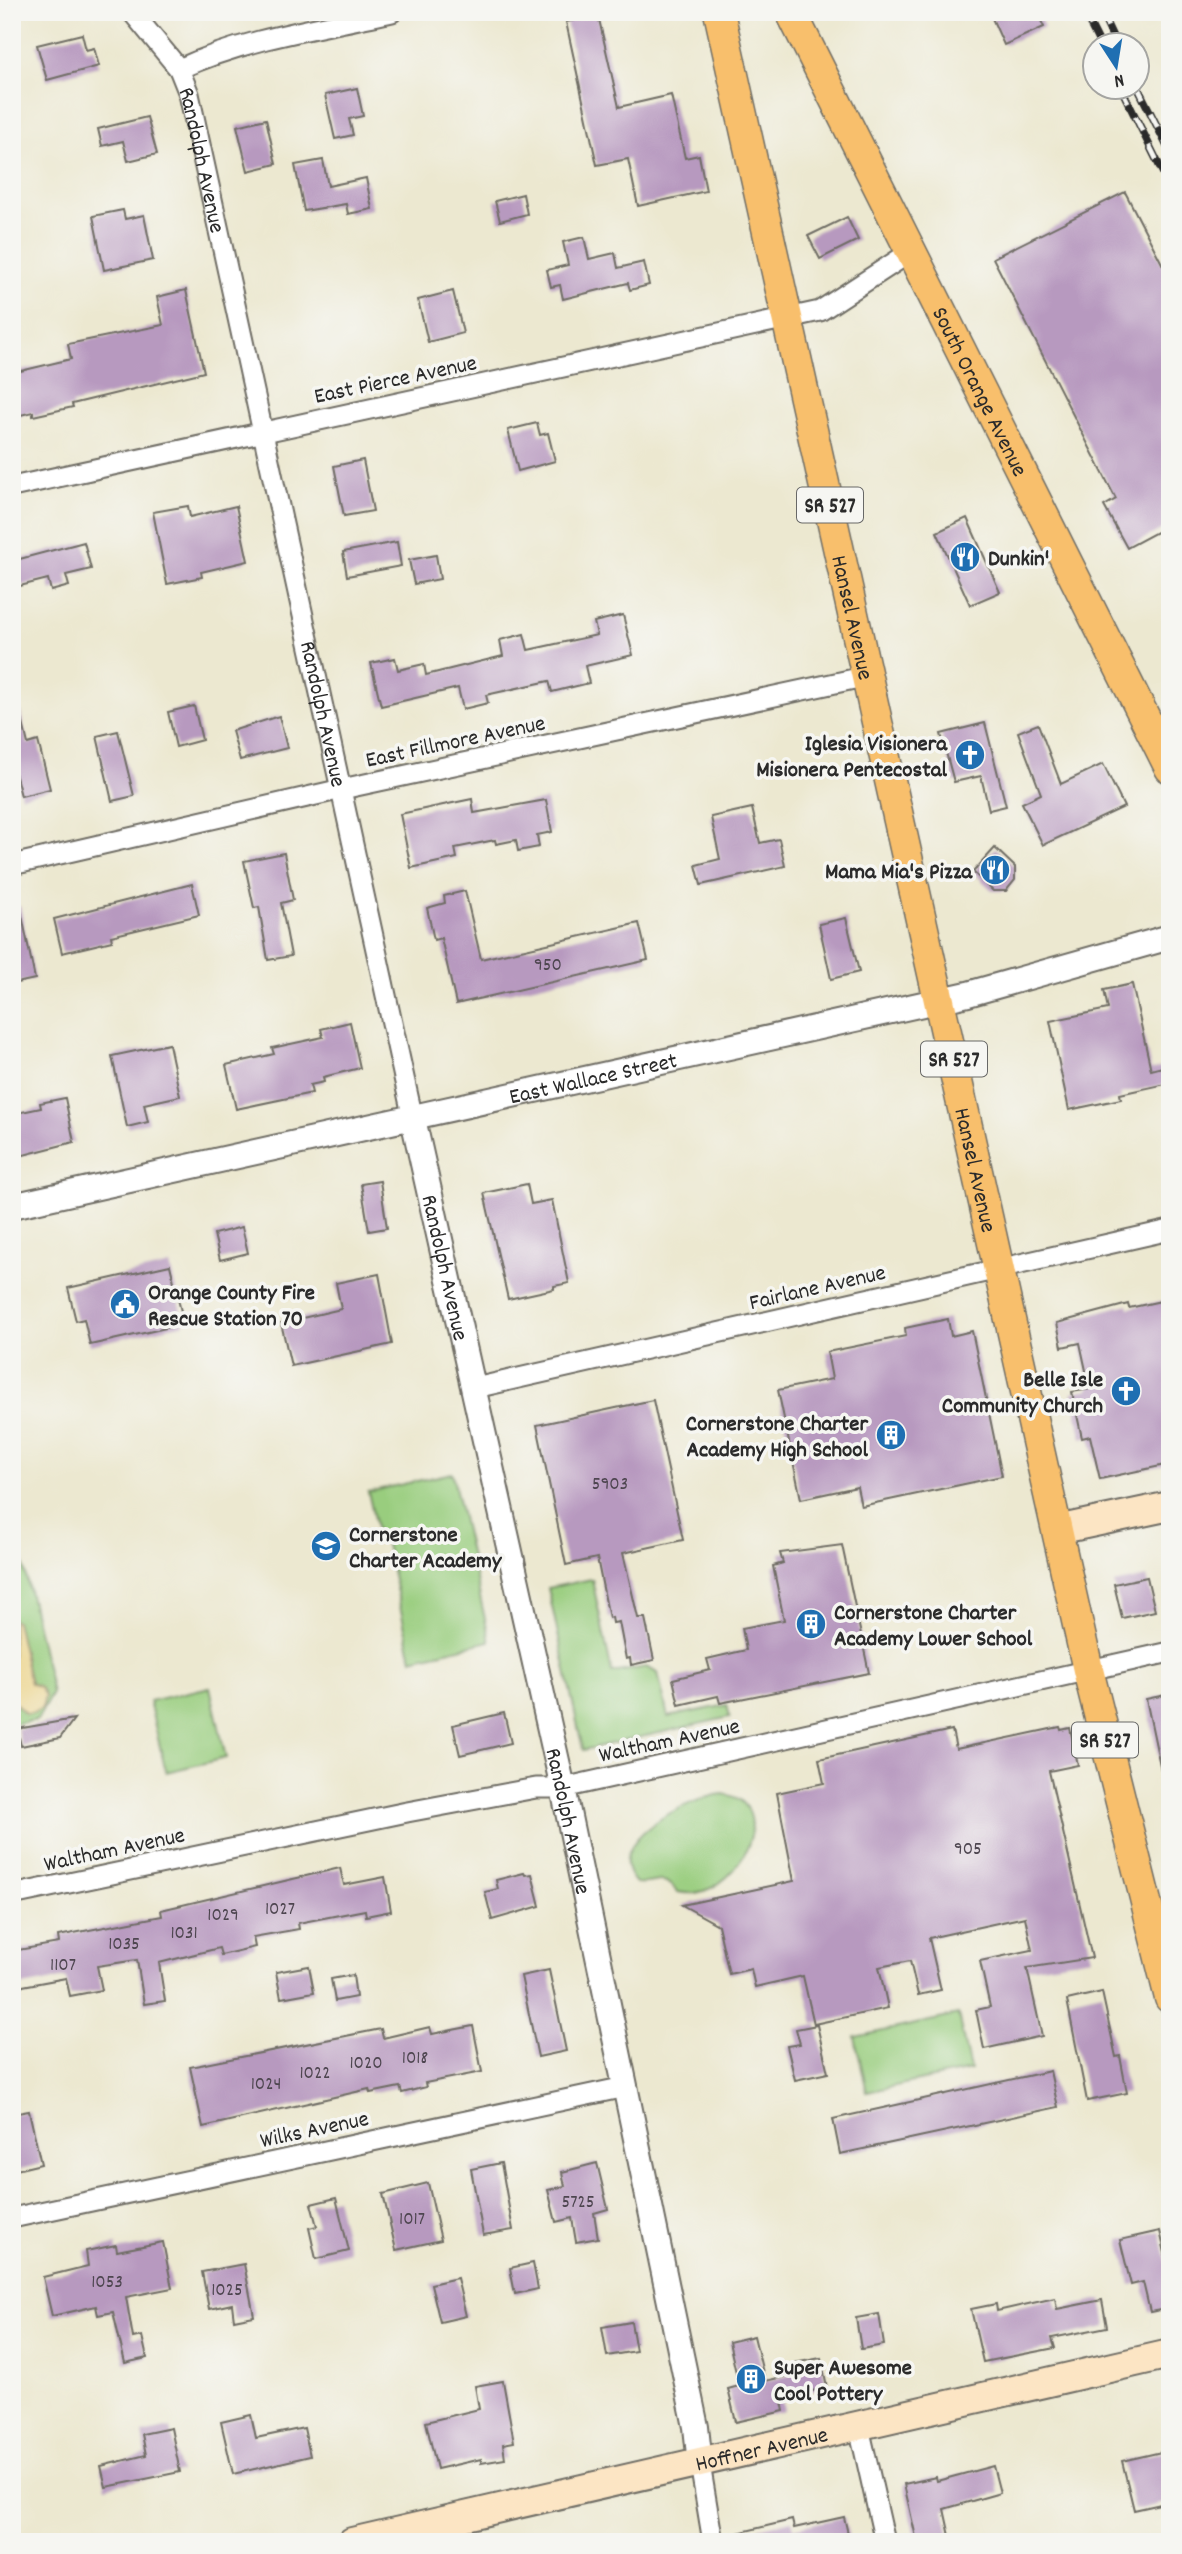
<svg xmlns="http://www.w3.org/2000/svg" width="1182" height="2554" font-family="Dekko,sans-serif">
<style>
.green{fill:#99cd7e;stroke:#627c54;stroke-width:2}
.sand{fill:#eeda9e;stroke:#8c8264;stroke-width:2}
.building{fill:#b799bf}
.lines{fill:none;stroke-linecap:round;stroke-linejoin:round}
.minor-casing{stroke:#6f6d65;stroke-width:23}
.tertiary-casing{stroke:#6f6d65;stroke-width:28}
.secondary-casing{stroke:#6f6d65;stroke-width:32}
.primary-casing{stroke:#6f6d65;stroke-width:33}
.minor{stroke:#fff;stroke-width:19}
.tertiary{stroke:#fff;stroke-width:24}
.secondary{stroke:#fce5c4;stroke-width:28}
.primary{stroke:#f8bf6c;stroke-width:30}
.rail-casing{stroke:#2b2b2b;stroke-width:8}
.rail{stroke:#f6f6f2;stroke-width:5;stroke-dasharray:16;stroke-linecap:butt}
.labels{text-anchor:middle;stroke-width:7;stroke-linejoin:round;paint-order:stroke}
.number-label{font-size:19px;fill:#4e4650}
.shield{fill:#f6f6f2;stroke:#686867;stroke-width:2}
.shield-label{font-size:21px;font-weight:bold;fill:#2b2b2b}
.street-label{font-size:23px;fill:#2b2b2b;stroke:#f6f6f2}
.poi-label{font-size:23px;font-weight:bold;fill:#2b2b2b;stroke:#f6f6f2;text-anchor:start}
</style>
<rect width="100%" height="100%" fill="#f6f6f2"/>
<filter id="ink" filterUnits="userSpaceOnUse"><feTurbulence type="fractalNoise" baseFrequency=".0143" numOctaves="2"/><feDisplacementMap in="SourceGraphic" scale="14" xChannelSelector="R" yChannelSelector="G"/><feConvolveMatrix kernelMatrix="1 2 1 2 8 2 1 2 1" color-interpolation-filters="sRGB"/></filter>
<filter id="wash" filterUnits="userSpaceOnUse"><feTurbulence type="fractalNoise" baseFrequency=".00686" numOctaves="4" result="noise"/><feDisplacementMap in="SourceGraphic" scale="28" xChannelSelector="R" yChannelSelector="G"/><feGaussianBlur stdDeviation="1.57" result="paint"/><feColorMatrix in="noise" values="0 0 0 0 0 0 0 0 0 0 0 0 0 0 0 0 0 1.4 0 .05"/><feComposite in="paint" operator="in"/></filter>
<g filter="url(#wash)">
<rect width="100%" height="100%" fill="#ece8d0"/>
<g class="green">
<path d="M 452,1473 L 490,1641 L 412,1659 L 385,1540 L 379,1541 L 368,1492 Z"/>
<path d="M 12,1514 L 52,1693 L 37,1720 L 12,1724 Z"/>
<path d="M 592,1579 L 612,1673 L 646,1667 L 658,1673 L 668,1717 L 727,1705 L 730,1717 L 583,1750 L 548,1588 Z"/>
<path d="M 210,1687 L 226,1758 L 166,1772 L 149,1701 Z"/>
<path d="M 723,1794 C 784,1802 738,1905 678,1892 C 662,1872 656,1886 636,1883 C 597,1842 691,1797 723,1794 Z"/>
<path d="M 958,2015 L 970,2070 L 867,2092 L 855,2037 Z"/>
</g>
<path class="sand" d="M 12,1620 L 16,1621 L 30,1683 L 40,1687 L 45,1696 L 42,1708 L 33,1713 L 25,1713 L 16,1704 L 12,1705 Z"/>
<g id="blocks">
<g class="building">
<path d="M 1000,12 L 1037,12 L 1044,27 L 1004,45 L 991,16 Z"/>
<path d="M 598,15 L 619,107 L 671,95 L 685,158 L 699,155 L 706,191 L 638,206 L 628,159 L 597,165 L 566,22 Z"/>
<path d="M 82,34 L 86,50 L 94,48 L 99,66 L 47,80 L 37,45 Z"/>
<path d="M 357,88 L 363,116 L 349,119 L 353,135 L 335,139 L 325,95 Z"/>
<path d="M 147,117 L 157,154 L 128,161 L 123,141 L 102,146 L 98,129 Z"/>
<path d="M 266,119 L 276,164 L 248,171 L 237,126 Z"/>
<path d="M 323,160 L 328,186 L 366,178 L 372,209 L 348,214 L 346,204 L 304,211 L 295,165 Z"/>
<path d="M 1125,192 L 1170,279 L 1170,525 L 1127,548 L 1104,506 L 1116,499 L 993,258 Z"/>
<path d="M 523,194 L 527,214 L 500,221 L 495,201 Z"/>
<path d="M 123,210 L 125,219 L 144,215 L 153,260 L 104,270 L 93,216 Z"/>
<path d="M 847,217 L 858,240 L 820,259 L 808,236 Z"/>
<path d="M 584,237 L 589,259 L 615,253 L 618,268 L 644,262 L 649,285 L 630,290 L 628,283 L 563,299 L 560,285 L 551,287 L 547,270 L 568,265 L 563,242 Z"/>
<path d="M 186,290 L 204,372 L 72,404 L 73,407 L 33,416 L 33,412 L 12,417 L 12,373 L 71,359 L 68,344 L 163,325 L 157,297 Z"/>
<path d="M 453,291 L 463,333 L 428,342 L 418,300 Z"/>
<path d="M 537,423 L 540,435 L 548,433 L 555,461 L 518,471 L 508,430 Z"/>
<path d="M 363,460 L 373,511 L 344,516 L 334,466 Z"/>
<path d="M 188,506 L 190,517 L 236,506 L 248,561 L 201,572 L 202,577 L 167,584 L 153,512 Z"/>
<path d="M 967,518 L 1000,592 L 970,605 L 937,532 Z"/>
<path d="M 84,542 L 91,569 L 66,575 L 69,586 L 51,591 L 48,579 L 12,588 L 12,561 Z"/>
<path d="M 397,542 L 401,566 L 347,576 L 343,552 Z"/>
<path d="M 436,555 L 440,579 L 414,584 L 409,560 Z"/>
<path d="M 623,615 L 633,655 L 585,666 L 589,683 L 552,692 L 549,681 L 486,695 L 488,703 L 463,709 L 458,688 L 381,706 L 371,663 L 395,658 L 398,670 L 424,664 L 426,675 L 503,656 L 500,640 L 524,634 L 528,650 L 597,635 L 594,622 Z"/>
<path d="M 19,706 L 28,744 L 38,741 L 50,789 L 21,796 L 12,761 L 12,707 Z"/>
<path d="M 194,706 L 202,740 L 176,747 L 168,712 Z"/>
<path d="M 279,716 L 287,748 L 240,760 L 232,731 Z"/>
<path d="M 985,723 L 1006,806 L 989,810 L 981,776 L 954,782 L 941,734 Z"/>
<path d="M 1038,724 L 1061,784 L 1103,764 L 1124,807 L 1043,845 L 1022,803 L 1041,794 L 1018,732 Z"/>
<path d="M 118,731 L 134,796 L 112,801 L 97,736 Z"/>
<path d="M 472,799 L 474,813 L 546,800 L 552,832 L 537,835 L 539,847 L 518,851 L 516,840 L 496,844 L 495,840 L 455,848 L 457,858 L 411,868 L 400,814 Z"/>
<path d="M 752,808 L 760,843 L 779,839 L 785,866 L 701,885 L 696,865 L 720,859 L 711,817 Z"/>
<path d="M 995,848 L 1015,867 L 1015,880 L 1006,891 L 993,891 L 973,872 Z"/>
<path d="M 284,853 L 293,900 L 281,903 L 291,956 L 268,960 L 259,907 L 254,908 L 244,861 Z"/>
<path d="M 192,884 L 199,915 L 111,936 L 112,941 L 62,953 L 54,919 Z"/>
<path d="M 465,891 L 481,959 L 639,923 L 648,960 L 456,1004 L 441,938 L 434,940 L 427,908 L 445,903 L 444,896 Z"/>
<path d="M 12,906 L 20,906 L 35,979 L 12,984 Z"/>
<path d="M 846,918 L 859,972 L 831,979 L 819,924 Z"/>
<path d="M 1132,984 L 1151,1070 L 1170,1065 L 1170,1083 L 1120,1094 L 1121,1099 L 1069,1110 L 1050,1021 L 1108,1009 L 1104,990 Z"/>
<path d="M 350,1022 L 360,1068 L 323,1077 L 324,1082 L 310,1085 L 312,1093 L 236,1109 L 226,1065 L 274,1054 L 272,1048 L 323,1037 L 321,1029 Z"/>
<path d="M 169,1044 L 180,1096 L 144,1104 L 148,1122 L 127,1127 L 112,1056 Z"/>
<path d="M 65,1098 L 74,1142 L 12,1158 L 12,1114 L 41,1108 L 40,1103 Z"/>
<path d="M 380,1181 L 387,1228 L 369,1231 L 361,1184 Z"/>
<path d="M 527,1184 L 531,1204 L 552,1200 L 569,1283 L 554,1286 L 554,1289 L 508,1299 L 484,1193 Z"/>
<path d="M 242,1227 L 248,1253 L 220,1260 L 214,1234 Z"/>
<path d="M 170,1265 L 184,1324 L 90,1345 L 84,1319 L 76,1321 L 68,1288 Z"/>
<path d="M 379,1274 L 392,1344 L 291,1366 L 281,1323 L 341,1309 L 336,1283 Z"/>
<path d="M 1170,1299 L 1170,1464 L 1100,1479 L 1090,1436 L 1082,1438 L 1072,1392 L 1090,1389 L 1080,1343 L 1062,1347 L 1057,1323 L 1128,1304 L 1129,1308 Z"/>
<path d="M 948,1319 L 951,1336 L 972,1331 L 1002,1476 L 861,1506 L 857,1487 L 801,1499 L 778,1390 L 832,1379 L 827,1352 L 906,1336 L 905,1328 Z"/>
<path d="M 653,1400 L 683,1540 L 623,1553 L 638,1618 L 645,1618 L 654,1660 L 631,1665 L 630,1658 L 626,1659 L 619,1622 L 613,1623 L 612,1617 L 609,1618 L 597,1558 L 566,1565 L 537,1425 Z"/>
<path d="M 842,1545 L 869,1673 L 720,1703 L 718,1696 L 679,1705 L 673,1679 L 710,1670 L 707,1659 L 746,1650 L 742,1628 L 784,1620 L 773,1566 L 783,1563 L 780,1553 Z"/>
<path d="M 1147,1577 L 1155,1611 L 1122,1618 L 1114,1584 Z"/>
<path d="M 1170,1694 L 1170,1775 L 1162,1775 L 1146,1699 Z"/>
<path d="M 504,1713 L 511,1743 L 460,1755 L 453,1725 Z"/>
<path d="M 74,1719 L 60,1738 L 21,1746 L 17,1729 Z"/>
<path d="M 1060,1727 L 1061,1730 L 1070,1728 L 1078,1765 L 1049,1771 L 1092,1958 L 1027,1968 L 1042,2036 L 984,2049 L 976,2010 L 990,2007 L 980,1961 L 1032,1950 L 1025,1917 L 929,1938 L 941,1990 L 918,1995 L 910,1961 L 879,1967 L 888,2008 L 814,2024 L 803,1976 L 755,1987 L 751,1969 L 729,1974 L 718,1925 L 682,1905 L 794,1881 L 777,1793 L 824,1783 L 819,1759 L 952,1730 L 956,1749 Z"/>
<path d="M 340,1868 L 344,1885 L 385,1877 L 391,1911 L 366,1916 L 365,1910 L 298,1923 L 299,1929 L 253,1937 L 255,1947 L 221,1955 L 219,1948 L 159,1963 L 165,2001 L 144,2004 L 137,1960 L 97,1966 L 102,1990 L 70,1996 L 66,1978 L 12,1988 L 12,1951 L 59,1943 L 58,1936 L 162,1916 L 161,1910 Z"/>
<path d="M 524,1873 L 525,1875 L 532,1874 L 540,1906 L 492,1920 L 485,1892 L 498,1889 L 496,1880 Z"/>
<path d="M 309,1966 L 314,1992 L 281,1998 L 276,1972 Z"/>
<path d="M 549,1970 L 566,2051 L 538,2057 L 521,1976 Z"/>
<path d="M 353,1975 L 356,1997 L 335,2001 L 331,1979 Z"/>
<path d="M 1102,1992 L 1116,2057 L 1120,2056 L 1127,2093 L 1087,2101 L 1067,2000 Z"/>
<path d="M 817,2025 L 828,2073 L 795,2080 L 787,2046 L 800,2044 L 796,2029 Z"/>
<path d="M 473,2026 L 482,2072 L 425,2083 L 426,2087 L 402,2093 L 400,2087 L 370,2093 L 369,2089 L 203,2127 L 190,2067 L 381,2029 L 383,2038 L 430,2027 L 432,2034 Z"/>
<path d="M 1050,2071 L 1058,2107 L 840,2154 L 833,2119 Z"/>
<path d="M 29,2111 L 41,2164 L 12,2171 L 12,2114 Z"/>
<path d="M 501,2163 L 513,2230 L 483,2235 L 471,2169 Z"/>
<path d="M 597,2163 L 608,2209 L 594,2213 L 598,2238 L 576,2242 L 572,2218 L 556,2222 L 548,2190 L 565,2186 L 562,2172 Z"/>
<path d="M 428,2183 L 441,2240 L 396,2250 L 383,2194 Z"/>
<path d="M 336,2198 L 349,2251 L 316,2259 L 309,2228 L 317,2226 L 311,2204 Z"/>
<path d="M 1160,2231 L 1170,2275 L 1170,2308 L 1150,2312 L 1143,2282 L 1131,2285 L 1120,2240 Z"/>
<path d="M 163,2242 L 172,2288 L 126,2297 L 133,2338 L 142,2336 L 147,2358 L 125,2363 L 113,2312 L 98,2315 L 96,2306 L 52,2316 L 43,2277 L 88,2266 L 86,2251 L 116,2245 L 117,2251 Z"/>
<path d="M 533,2263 L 538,2289 L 515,2294 L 510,2268 Z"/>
<path d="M 244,2264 L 254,2316 L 234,2320 L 232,2304 L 209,2309 L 202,2272 Z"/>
<path d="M 457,2278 L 466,2316 L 440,2322 L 431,2284 Z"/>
<path d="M 1055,2298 L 1057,2309 L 1102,2300 L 1107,2327 L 1052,2338 L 1055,2348 L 983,2362 L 971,2309 L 996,2304 L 997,2311 Z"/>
<path d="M 879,2314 L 884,2345 L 861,2349 L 856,2318 Z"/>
<path d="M 631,2322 L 636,2351 L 607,2356 L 602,2327 Z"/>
<path d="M 754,2336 L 765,2381 L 796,2374 L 794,2363 L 821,2358 L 827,2388 L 781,2397 L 784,2411 L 736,2422 L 728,2389 L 739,2386 L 729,2342 Z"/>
<path d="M 503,2381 L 514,2442 L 503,2444 L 505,2459 L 481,2463 L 481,2459 L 437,2469 L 426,2422 L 479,2409 L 475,2386 Z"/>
<path d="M 251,2415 L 256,2438 L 304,2428 L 310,2456 L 233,2474 L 221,2422 Z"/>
<path d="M 171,2428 L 180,2472 L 106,2487 L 101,2466 L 146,2455 L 142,2434 Z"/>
<path d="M 1170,2450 L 1170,2502 L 1134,2510 L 1122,2461 Z"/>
<path d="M 993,2466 L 1000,2493 L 944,2509 L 950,2536 L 917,2542 L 904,2484 L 936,2477 L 937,2481 Z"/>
<path d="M 844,2517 L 850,2542 L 729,2542 L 729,2535 L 792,2520 L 794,2528 Z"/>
</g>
</g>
</g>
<g filter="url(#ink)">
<use href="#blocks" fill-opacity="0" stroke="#6f6d65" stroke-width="2"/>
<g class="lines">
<g class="minor-casing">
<g id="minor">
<path id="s1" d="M 132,12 L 179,69 L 189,94 L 413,1119"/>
<path d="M 179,69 C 246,38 321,28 392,12"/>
<path d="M 12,487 L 820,311 L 912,251"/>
<path d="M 12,865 L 342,789 L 868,676"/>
<path d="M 475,1388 L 1170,1230"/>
<path d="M 12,1895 L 407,1812 L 536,1788 L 563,1788 L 1170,1652"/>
<path d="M 12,2218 L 625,2087"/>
<path d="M 859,2427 L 885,2542"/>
<path d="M 700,2464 L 713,2542"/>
</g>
</g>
<g class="tertiary-casing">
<g id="tertiary">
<path id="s2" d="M 413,1119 L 563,1788 L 696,2427 L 700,2464"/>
<path id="s3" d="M 12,1206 L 968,994 L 1170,937"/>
</g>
</g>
<g class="secondary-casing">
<g id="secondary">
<path d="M 1057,1530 L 1170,1506"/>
<path id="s4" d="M 352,2542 L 1170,2354"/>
</g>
</g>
<g class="primary-casing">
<g id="primary">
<path id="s5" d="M 719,12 L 1088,1670 L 1170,1998"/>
<path id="s6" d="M 791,12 L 1170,768"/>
</g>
</g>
<use href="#minor" class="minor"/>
<use href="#tertiary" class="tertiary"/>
<use href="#secondary" class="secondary"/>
<use href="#primary" class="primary"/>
<g class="rail-casing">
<g id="rail">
<path d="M 1084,12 L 1101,46"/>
<path d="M 1101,12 L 1117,46"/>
<path d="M 1136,84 L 1170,152"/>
<path d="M 1121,88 L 1170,187"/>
</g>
</g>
<use href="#rail" class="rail"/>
</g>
</g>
<defs>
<g id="restaurant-disc" transform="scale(1.575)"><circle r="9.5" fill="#1f6fb2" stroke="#f6f6f2"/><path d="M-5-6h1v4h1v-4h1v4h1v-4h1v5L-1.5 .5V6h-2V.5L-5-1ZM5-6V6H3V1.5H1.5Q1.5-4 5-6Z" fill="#fff"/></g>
<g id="church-disc" transform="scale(1.575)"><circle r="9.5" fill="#1f6fb2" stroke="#f6f6f2"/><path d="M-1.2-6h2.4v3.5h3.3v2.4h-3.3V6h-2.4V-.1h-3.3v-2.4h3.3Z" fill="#fff"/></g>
<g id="civic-disc" transform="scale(1.575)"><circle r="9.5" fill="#1f6fb2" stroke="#f6f6f2"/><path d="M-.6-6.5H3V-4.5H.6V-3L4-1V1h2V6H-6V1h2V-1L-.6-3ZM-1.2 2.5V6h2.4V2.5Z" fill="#fff"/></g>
<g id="building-disc" transform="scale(1.575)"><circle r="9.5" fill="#1f6fb2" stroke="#f6f6f2"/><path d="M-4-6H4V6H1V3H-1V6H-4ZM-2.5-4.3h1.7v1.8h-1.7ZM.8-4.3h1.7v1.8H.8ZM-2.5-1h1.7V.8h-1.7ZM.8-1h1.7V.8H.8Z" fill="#fff"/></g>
<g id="school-disc" transform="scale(1.575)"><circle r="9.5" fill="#1f6fb2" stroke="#f6f6f2"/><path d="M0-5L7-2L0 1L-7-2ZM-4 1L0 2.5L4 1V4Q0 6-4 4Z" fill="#fff"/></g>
</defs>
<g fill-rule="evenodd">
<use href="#restaurant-disc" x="965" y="557"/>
<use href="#church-disc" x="970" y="755"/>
<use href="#restaurant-disc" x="995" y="870"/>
<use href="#civic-disc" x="125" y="1304"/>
<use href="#church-disc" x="1126" y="1391"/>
<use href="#building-disc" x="891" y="1435"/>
<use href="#school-disc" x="326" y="1546"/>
<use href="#building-disc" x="811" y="1624"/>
<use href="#building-disc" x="751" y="2379"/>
</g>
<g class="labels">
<g class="number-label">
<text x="548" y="970">950</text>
<text x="610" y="1489">5903</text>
<text x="968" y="1854">905</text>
<text x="280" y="1914">1027</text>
<text x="223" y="1920">1029</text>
<text x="184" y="1938">1031</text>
<text x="124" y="1949">1035</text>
<text x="63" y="1970">1107</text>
<text x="415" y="2063">1018</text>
<text x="366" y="2068">1020</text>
<text x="315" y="2078">1022</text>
<text x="266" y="2089">1024</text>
<text x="578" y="2207">5725</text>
<text x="412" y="2224">1017</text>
<text x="107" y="2287">1053</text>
<text x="227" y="2295">1025</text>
</g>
<g class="shield">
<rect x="797" y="487.5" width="66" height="35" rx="5"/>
<rect x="921" y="1041.5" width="66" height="35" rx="5"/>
<rect x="1072" y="1722.5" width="66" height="35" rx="5"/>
</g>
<g class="shield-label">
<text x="830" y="512">SR 527</text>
<text x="954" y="1066">SR 527</text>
<text x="1105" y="1747">SR 527</text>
</g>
<g class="street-label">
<text dy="8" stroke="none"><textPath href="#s1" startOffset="168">Randolph Avenue</textPath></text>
<text transform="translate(395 378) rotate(-12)" y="8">East Pierce Avenue</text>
<text dy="8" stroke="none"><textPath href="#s6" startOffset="424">South Orange Avenue</textPath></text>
<text dy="8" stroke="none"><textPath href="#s5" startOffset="620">Hansel Avenue</textPath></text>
<text dy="8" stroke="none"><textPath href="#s1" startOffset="735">Randolph Avenue</textPath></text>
<text transform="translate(455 740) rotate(-12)" y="8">East Fillmore Avenue</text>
<text dy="8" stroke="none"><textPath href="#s3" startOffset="595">East Wallace Street</textPath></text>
<text dy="8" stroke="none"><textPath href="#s5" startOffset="1186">Hansel Avenue</textPath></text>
<text dy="8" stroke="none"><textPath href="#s2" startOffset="152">Randolph Avenue</textPath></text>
<text transform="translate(817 1286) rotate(-13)" y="8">Fairlane Avenue</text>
<text transform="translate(669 1739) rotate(-12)" y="8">Waltham Avenue</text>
<text dy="8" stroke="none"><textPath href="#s2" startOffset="719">Randolph Avenue</textPath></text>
<text transform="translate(114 1848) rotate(-12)" y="8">Waltham Avenue</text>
<text transform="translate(314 2128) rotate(-12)" y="8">Wilks Avenue</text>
<text dy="8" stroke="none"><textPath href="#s4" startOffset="420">Hoffner Avenue</textPath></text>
</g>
<g class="poi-label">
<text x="988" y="565">Dunkin'</text>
<text x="947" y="750" text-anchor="end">Iglesia Visionera<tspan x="947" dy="26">Misionera Pentecostal</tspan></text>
<text x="972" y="878" text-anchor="end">Mama Mia's Pizza</text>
<text x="148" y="1299">Orange County Fire<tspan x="148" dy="26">Rescue Station 70</tspan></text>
<text x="1103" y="1386" text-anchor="end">Belle Isle<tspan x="1103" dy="26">Community Church</tspan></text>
<text x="868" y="1430" text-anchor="end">Cornerstone Charter<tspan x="868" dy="26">Academy High School</tspan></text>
<text x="349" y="1541">Cornerstone<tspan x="349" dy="26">Charter Academy</tspan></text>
<text x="834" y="1619">Cornerstone Charter<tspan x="834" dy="26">Academy Lower School</tspan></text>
<text x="774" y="2374">Super Awesome<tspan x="774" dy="26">Cool Pottery</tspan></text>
</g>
</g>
<rect width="1182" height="2554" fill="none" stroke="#f6f6f2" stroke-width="42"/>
<g transform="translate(1116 66) rotate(168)"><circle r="33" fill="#f6f6f2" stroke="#a5a5a2" stroke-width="2"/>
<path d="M0-5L12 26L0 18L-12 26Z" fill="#1f6fb2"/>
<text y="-10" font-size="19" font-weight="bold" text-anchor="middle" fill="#2b2b2b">N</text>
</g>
</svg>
